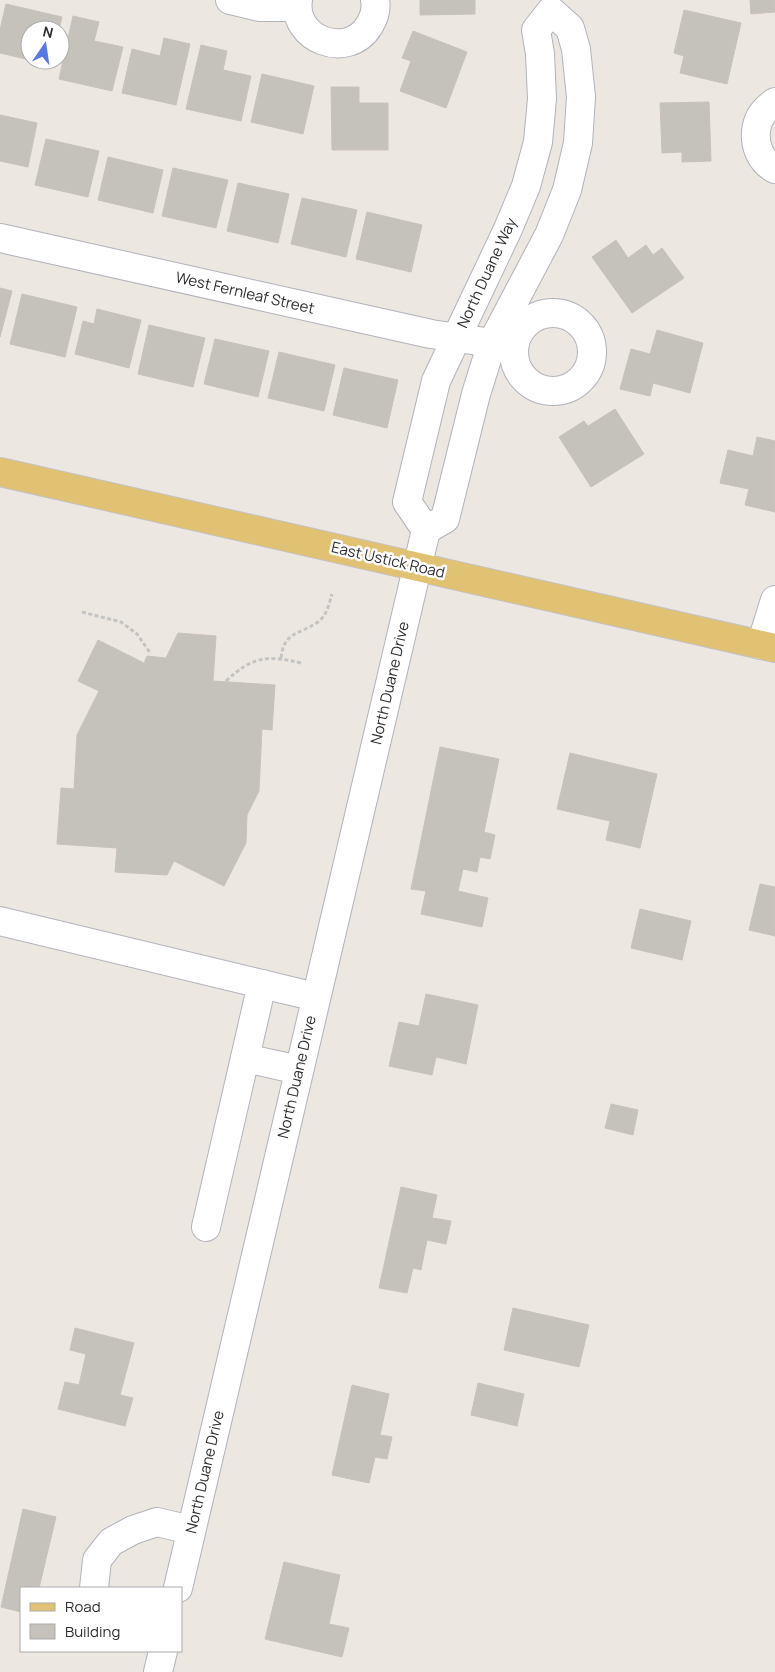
<svg xmlns="http://www.w3.org/2000/svg" width="775" height="1672" font-family="Manrope,sans-serif">
<style>
.building{fill:#c5c2bc;stroke:#c8c2ba}
.lines{fill:none;stroke-linecap:round;stroke-linejoin:round}
.minor-casing{stroke:#b1b3bb;stroke-width:30}
.major-casing{stroke:#c4c4c4;stroke-width:30}
.path{stroke:#c4c4c4;stroke-width:3;stroke-dasharray:4 2.5;stroke-linecap:butt}
.minor{stroke:#fff;stroke-width:28}
.major{stroke:#e1c172;stroke-width:28}
.labels{text-anchor:middle;stroke-width:5;stroke-linejoin:round;paint-order:stroke}
.street-label{font-size:15px;fill:#2d2d2d;stroke:#fff}
</style>
<rect width="100%" height="100%" fill="#ece7e1"/>
<g class="building">
<path d="M 420,0 L 475,0 L 475,14 L 420,15 Z"/>
<path d="M 750,0 L 775,0 L 775,12 L 751,14 Z"/>
<path d="M 6,4 L 62,17 L 59,30 L 30,30 L 30,60 L 0,53 L 0,30 Z"/>
<path d="M 684,10 L 741,23 L 727,84 L 680,73 L 684,56 L 674,53 Z"/>
<path d="M 73,16 L 99,22 L 94,41 L 123,47 L 112,91 L 59,79 Z"/>
<path d="M 413,31 L 467,52 L 446,108 L 400,91 L 411,61 L 402,58 Z"/>
<path d="M 164,38 L 190,44 L 176,105 L 122,93 L 132,49 L 160,56 Z"/>
<path d="M 201,45 L 227,51 L 223,70 L 251,76 L 241,121 L 186,109 Z"/>
<path d="M 31,60 L 52,60 L 51,65 Z"/>
<path d="M 262,74 L 314,86 L 303,134 L 251,122 Z"/>
<path d="M 331,87 L 359,87 L 359,103 L 388,103 L 388,150 L 332,150 Z"/>
<path d="M 709,102 L 711,161 L 682,162 L 682,152 L 662,153 L 660,103 Z"/>
<path d="M 0,115 L 37,123 L 28,167 L 0,161 Z"/>
<path d="M 46,139 L 99,151 L 88,197 L 35,185 Z"/>
<path d="M 108,157 L 163,170 L 153,213 L 98,200 Z"/>
<path d="M 173,168 L 228,180 L 216,228 L 162,216 Z"/>
<path d="M 238,183 L 289,194 L 278,243 L 227,231 Z"/>
<path d="M 302,198 L 357,210 L 346,257 L 291,244 Z"/>
<path d="M 367,212 L 422,225 L 411,272 L 356,259 Z"/>
<path d="M 616,240 L 628,258 L 646,245 L 653,255 L 662,248 L 684,278 L 632,313 L 592,257 Z"/>
<path d="M 0,288 L 12,291 L 0,337 Z"/>
<path d="M 22,294 L 77,307 L 65,357 L 10,344 Z"/>
<path d="M 97,309 L 141,320 L 129,368 L 75,354 L 83,321 L 94,324 Z"/>
<path d="M 149,325 L 205,338 L 193,387 L 138,374 Z"/>
<path d="M 657,330 L 703,343 L 690,393 L 653,383 L 650,396 L 620,389 L 631,349 L 650,354 Z"/>
<path d="M 215,339 L 269,351 L 258,397 L 204,384 Z"/>
<path d="M 279,352 L 335,365 L 324,411 L 268,398 Z"/>
<path d="M 344,368 L 398,380 L 387,428 L 333,415 Z"/>
<path d="M 615,409 L 644,454 L 591,487 L 559,437 L 584,421 L 588,426 Z"/>
<path d="M 757,437 L 775,441 L 775,512 L 745,505 L 749,489 L 720,483 L 728,450 L 753,456 Z"/>
<path d="M 178,633 L 216,636 L 213,681 L 275,685 L 272,730 L 262,729 L 259,791 L 247,815 L 246,843 L 224,886 L 174,861 L 167,875 L 115,872 L 117,848 L 57,844 L 61,788 L 74,789 L 77,735 L 99,691 L 78,681 L 98,640 L 144,663 L 147,656 L 166,658 Z"/>
<path d="M 440,747 L 499,759 L 484,832 L 495,835 L 490,859 L 480,857 L 477,872 L 463,869 L 458,891 L 488,898 L 482,927 L 421,914 L 426,891 L 411,889 Z"/>
<path d="M 570,753 L 657,774 L 640,848 L 606,840 L 610,821 L 557,809 Z"/>
<path d="M 760,884 L 775,887 L 775,936 L 749,930 Z"/>
<path d="M 640,909 L 691,921 L 682,960 L 631,948 Z"/>
<path d="M 426,994 L 478,1005 L 466,1064 L 436,1057 L 432,1075 L 389,1066 L 399,1022 L 419,1026 Z"/>
<path d="M 611,1104 L 638,1110 L 633,1135 L 605,1128 Z"/>
<path d="M 401,1187 L 437,1195 L 432,1218 L 451,1221 L 446,1244 L 427,1240 L 421,1270 L 413,1268 L 407,1293 L 379,1288 Z"/>
<path d="M 513,1308 L 589,1325 L 579,1367 L 504,1350 Z"/>
<path d="M 75,1328 L 134,1343 L 120,1395 L 133,1398 L 125,1426 L 58,1409 L 65,1382 L 79,1385 L 86,1354 L 70,1350 Z"/>
<path d="M 478,1383 L 524,1394 L 517,1426 L 471,1415 Z"/>
<path d="M 352,1385 L 389,1394 L 380,1435 L 392,1437 L 387,1459 L 375,1457 L 369,1483 L 332,1475 Z"/>
<path d="M 23,1509 L 56,1517 L 39,1588 L 21,1588 L 21,1612 L 1,1607 Z"/>
<path d="M 284,1562 L 340,1575 L 329,1624 L 349,1628 L 342,1657 L 265,1639 Z"/>
</g>
<g class="lines">
<g class="minor-casing">
<g id="minor">
<path d="M 230,0 L 259,7 L 297,7"/>
<path d="M 298,0 C 292,40 348,60 369,26 C 374,18 377,10 375,0"/>
<path d="M 551,11 L 570,28 L 576,49 L 581,97 L 578,143 L 567,190 L 549,235 L 492,343 L 476,394 L 445,519 L 426,530 L 407,502 L 436,381 L 508,229 L 526,186 L 538,142 L 542,99 L 540,54 L 536,30 Z"/>
<path d="M 775,102 C 771,105 766,109 763,113 C 750,130 755,159 775,169"/>
<path d="M 0,238 L 431,334 L 492,343 L 515,342"/>
<circle cx="553" cy="352" r="39"/>
<path d="M 761,645 L 775,600"/>
<path d="M 0,921 L 316,997"/>
<path d="M 245,1058 L 299,1070"/>
<path d="M 206,1227 L 262,984"/>
<path d="M 94,1588 L 97,1560 L 111,1542 L 133,1530 L 157,1522 L 191,1530"/>
<path d="M 178,1588 L 426,530"/>
<path d="M 158,1672 L 163,1651"/>
</g>
</g>
<g class="major-casing">
<path id="major" d="M 0,472 L 775,648"/>
</g>
<g class="path">
<path d="M 82,612 L 121,622 L 137,634 L 151,654"/>
<path d="M 281,658 C 284,631 299,635 318,622 C 327,615 329,604 332,594"/>
<path d="M 226,681 C 253,656 267,655 301,663"/>
</g>
<use href="#minor" class="minor"/>
<use href="#major" class="major"/>
</g>
<g class="labels">
<g class="street-label">
<text transform="translate(487 273) rotate(-65)" y="5">North Duane Way</text>
<text transform="translate(245 293) rotate(13)" y="5">West Fernleaf Street</text>
<text transform="translate(388 560) rotate(13)" y="5">East Ustick Road</text>
<text transform="translate(390 683) rotate(-77)" y="5">North Duane Drive</text>
<text transform="translate(297 1077) rotate(-77)" y="5">North Duane Drive</text>
<text transform="translate(205 1472) rotate(-77)" y="5">North Duane Drive</text>
</g>
</g>
<rect x="20" y="1587" width="162" height="65" fill="#ffffff" stroke="#ababab"/>
<rect x="30" y="1603" width="25" height="8" fill="#e1c172" stroke="#ababab"/>
<text x="65" y="1612" font-size="15" fill="#2d2d2d">Road</text>
<rect x="30" y="1624" width="25" height="15" fill="#c5c2bc" stroke="#ababab"/>
<text x="65" y="1637" font-size="15" fill="#2d2d2d">Building</text>
<g transform="translate(45 45) rotate(13)"><circle r="24" fill="#ffffff" stroke="#ababab"/>
<path d="M0-4L9 19L0 12L-9 19Z" fill="#5578e5"/>
<text y="-8" font-size="14" font-weight="bold" text-anchor="middle" fill="#2d2d2d">N</text>
</g>
</svg>
